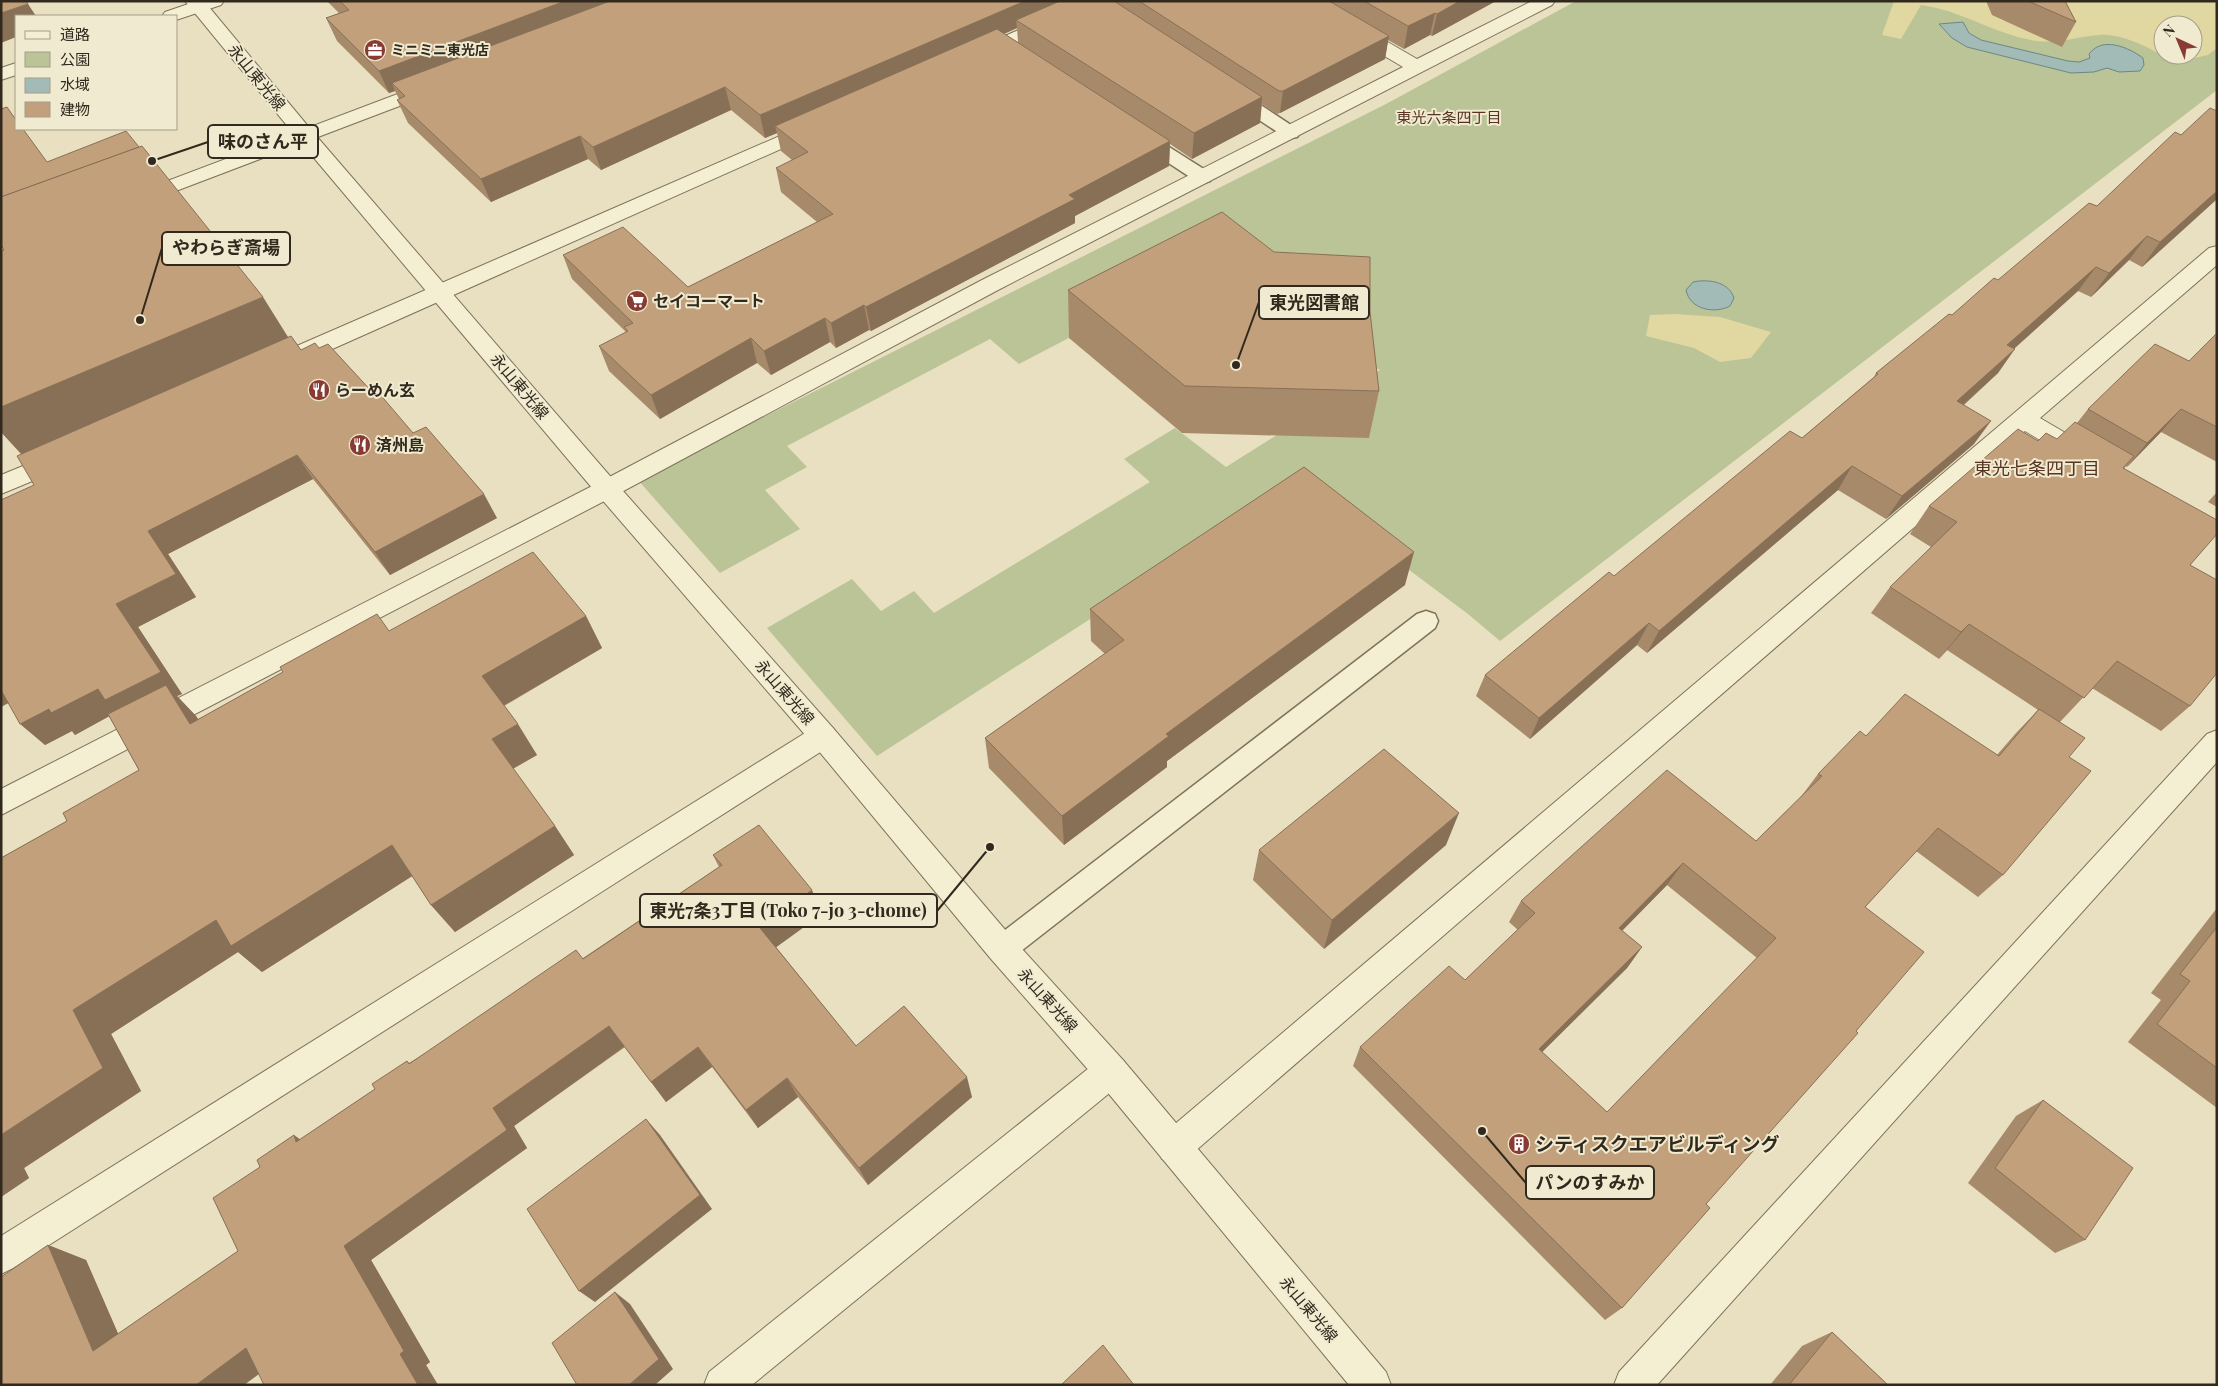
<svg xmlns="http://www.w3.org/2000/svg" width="2218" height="1386" font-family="'Playfair Display','Noto Sans JP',serif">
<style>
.green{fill:#bac497;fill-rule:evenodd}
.sand{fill:#e1d7a1;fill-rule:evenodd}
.water{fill:#a3bbb7;stroke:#6c8784}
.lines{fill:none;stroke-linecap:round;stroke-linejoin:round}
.service-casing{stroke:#7f725b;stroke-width:3}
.minor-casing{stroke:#7f725b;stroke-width:2}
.tertiary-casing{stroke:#7f725b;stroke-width:2}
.service{fill:#f4eed3;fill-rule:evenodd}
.minor{fill:#f4eed3;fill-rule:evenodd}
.tertiary{fill:#f4eed3;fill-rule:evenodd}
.wall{fill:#a78a6a;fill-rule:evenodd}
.shaded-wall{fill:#887056}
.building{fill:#c2a07b;stroke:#887056;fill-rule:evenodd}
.labels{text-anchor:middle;stroke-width:4;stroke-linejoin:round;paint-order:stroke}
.far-poi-label{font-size:14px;font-weight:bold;fill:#31291d;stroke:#f0ead0;text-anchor:start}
.far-neighbourhood-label{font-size:15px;fill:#583322;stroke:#f0ead0}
.street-label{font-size:16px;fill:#31291d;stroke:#f0ead0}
.poi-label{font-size:16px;font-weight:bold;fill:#31291d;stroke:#f0ead0;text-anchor:start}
.neighbourhood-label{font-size:18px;fill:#583322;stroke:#f0ead0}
.near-poi-label{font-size:19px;font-weight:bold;fill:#31291d;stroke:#f0ead0;text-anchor:start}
.leader{fill:none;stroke:#31291d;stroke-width:2}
.callout-dot{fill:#31291d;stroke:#f0ead0;stroke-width:2}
.callout{fill:#f0ead0;stroke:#31291d;stroke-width:2}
.callout-label{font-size:18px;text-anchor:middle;font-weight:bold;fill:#31291d}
</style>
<rect width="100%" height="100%" fill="#e8e0c1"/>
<path class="green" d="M 1576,1 L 2217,1 L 2217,90 L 1500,641 L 1468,614 L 1297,486 L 877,756 L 767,628 L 852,579 L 881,611 L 914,591 L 934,613 L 1150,482 L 1124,459 L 1175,428 L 1226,467 L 1380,370 L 1361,360 L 1218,260 L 1019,364 L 990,339 L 787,446 L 807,467 L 765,490 L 800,529 L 720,573 L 638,480 L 1386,104 ZM 2163,25 L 2193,25 L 2193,55 L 2163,55 Z"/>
<g class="sand">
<path d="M 1894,1 L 2217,1 L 2217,48 L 2208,55 L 2173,63 C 2155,50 2123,33 2099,35 C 2073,37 2057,45 2031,40 C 1993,33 1960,10 1921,5 L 1901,39 L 1882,35 ZM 2163,25 L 2193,25 L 2193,55 L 2163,55 Z"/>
<path d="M 1675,314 L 1720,317 L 1771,332 L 1751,358 L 1720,362 L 1694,348 L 1646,336 L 1650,315 Z"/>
</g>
<g class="water">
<path d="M 1963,22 L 1969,33 L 1981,40 L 2068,61 L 2079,62 L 2090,58 L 2089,54 C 2102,36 2128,47 2143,58 L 2144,65 L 2140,71 L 2119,72 L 2107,68 L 2094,72 L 2071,73 L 1967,47 L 1952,38 L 1939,24 Z"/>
<path d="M 1699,281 C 1713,280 1729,283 1734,298 L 1730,306 C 1715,314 1690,310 1686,290 L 1693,282 Z"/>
</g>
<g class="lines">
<g class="service-casing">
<g id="service">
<path d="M 1232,89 L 1238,90 L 1297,129 L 1300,133 L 1297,137 L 1291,138 L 1285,137 L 1226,98 L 1223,94 L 1226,90 Z"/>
<path d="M 1141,132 L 1147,133 L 1210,173 L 1212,177 L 1210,181 L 1203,183 L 1196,181 L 1135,141 L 1132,137 L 1135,133 Z"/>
<path d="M 1426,611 L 1435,614 L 1438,621 L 1435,628 L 1012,958 L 1002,962 L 992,958 L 988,949 L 992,940 L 1417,614 Z"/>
</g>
</g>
<g class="minor-casing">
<g id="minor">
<path d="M 197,1 L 224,1 L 221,5 L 176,20 L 176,16 L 162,16 L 165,12 Z"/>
<path d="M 1084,1 L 1108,1 L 1105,5 L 987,58 L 980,60 L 973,58 L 971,54 L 973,50 Z"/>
<path d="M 1295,1 L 1317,1 L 1417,59 L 1532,1 L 1555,1 L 1552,5 L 998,290 L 616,495 L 1,815 L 1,789 L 598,483 L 982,280 L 1403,67 L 1298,5 Z"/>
<path d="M 16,63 L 16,75 L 1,80 L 1,68 Z"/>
<path d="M 432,81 L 439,83 L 442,87 L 439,91 L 147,202 L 140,204 L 133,202 L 130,198 L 133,194 Z"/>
<path d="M 812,122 L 819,124 L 822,128 L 819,132 L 292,367 L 284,369 L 276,367 L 273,361 L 276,355 Z"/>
<path d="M 2217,246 L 2217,265 L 2040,418 L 2098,452 L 2101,458 L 2098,464 L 2089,467 L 2080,464 L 2025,431 L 1186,1159 L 1174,1164 L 1162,1159 L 1157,1147 L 1162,1135 L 2209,248 Z"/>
<path d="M 62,450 L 71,453 L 74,459 L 71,465 L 1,494 L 1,475 Z"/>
<path d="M 823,724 L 833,728 L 837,736 L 833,744 L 13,1268 L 1,1274 L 1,1236 L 813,728 Z"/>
<path d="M 2217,730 L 2217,762 L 1657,1385 L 1614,1385 L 1619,1372 L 2207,734 Z"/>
<path d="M 1111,1055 L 1123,1060 L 1127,1071 L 1123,1082 L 752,1385 L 704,1385 L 709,1372 L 1099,1060 Z"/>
</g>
</g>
<g class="tertiary-casing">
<path id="tertiary" d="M 185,1 L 204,1 L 312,131 L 616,483 L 833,728 L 1013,939 L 1123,1060 L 1386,1372 L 1391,1385 L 1349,1385 L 1099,1082 L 991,959 L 813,744 L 598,495 L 298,139 Z"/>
</g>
<use href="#service" class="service"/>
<use href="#minor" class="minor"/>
<use href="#tertiary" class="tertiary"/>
</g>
<g class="wall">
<path d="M 327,1 L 1496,1 L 1432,36 L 1430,35 L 1404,49 L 1388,40 L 1385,59 L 1280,113 L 1277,114 L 1262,104 L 1260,123 L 1192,159 L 1170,144 L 1169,166 L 1075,216 L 1075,223 L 871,331 L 869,330 L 836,348 L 830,342 L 771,375 L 757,363 L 660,419 L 609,371 L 599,346 L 626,333 L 625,331 L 572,279 L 563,255 L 688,287 L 817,222 L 781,192 L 776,168 L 792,160 L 781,151 L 777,133 L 765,138 L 731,110 L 601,170 L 588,159 L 491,202 L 408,123 L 397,100 L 399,99 L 395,91 L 389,93 L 337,41 L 326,18 L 339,13 ZM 1017,28 L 1018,42 L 1004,34 Z"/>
<path d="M 1986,1 L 2065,1 L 2076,22 L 2062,47 L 1992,15 Z"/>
<path d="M 2181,135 L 2217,199 L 2142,267 L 2129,260 L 2091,297 L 2078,291 L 2014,349 L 1998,373 L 1964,405 L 1974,444 L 1886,519 L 1838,490 L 1647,653 L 1637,645 L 1530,739 L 1476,696 L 1485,675 L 1614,576 L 1802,438 L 1874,377 L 1876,373 L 1998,280 L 2097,206 Z"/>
<path d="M 47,162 L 288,337 L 301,350 L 319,348 L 374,394 L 497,518 L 390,575 L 313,479 L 168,554 L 196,597 L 138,627 L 182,694 L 177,696 L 196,716 L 198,719 L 389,631 L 586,616 L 602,648 L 504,706 L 537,755 L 513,769 L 555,826 L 574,855 L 455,932 L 431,905 L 412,876 L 262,972 L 238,952 L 111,1034 L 141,1091 L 24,1168 L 29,1178 L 1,1197 L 1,858 L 67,821 L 139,770 L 109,716 L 75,735 L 72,731 L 45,745 L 34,485 L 21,454 L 1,432 L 1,251 L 4,250 Z"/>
<path d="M 1274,252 L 1370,312 L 1379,391 L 1369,438 L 1182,433 L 1069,338 L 1068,290 Z"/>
<path d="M 2217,333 L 2217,462 L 2161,432 L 2127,467 L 2126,466 L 2124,469 L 2190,565 L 2190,706 L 2161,731 L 2092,688 L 2060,722 L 2069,757 L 2003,875 L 1978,897 L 1916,851 L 1865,907 L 1706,1204 L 1622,1308 L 1605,1320 L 1353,1066 L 1360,1047 L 1465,980 L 1518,930 L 1509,922 L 1521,901 L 1756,841 L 1800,798 L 1818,774 L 1866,736 L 1997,755 L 2016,733 L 2038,710 L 1947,650 L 1939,659 L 1871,613 L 1890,587 L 1931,547 L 1910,534 L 1929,506 L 2038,441 L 2057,439 L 2077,423 L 2088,409 L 2189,361 ZM 1667,885 L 1757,958 L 1607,1112 L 1542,1052 L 1627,968 L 1642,947 L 1622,931 Z"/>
<path d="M 2217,492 L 2217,507 L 2208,502 Z"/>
<path d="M 1405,585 L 1167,761 L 1167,767 L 1064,845 L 989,768 L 985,738 L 1105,654 L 1091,641 L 1090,609 Z"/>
<path d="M 1446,845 L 1324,949 L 1253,880 L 1259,850 Z"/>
<path d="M 713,855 L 822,914 L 776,947 L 856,1046 L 972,1097 L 868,1185 L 798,1097 L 758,1128 L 712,1067 L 666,1102 L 625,1047 L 514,1126 L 527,1148 L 371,1260 L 430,1362 L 426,1365 L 438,1385 L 264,1385 L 259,1374 L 1,1385 L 48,1245 L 86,1260 L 118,1334 L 238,1251 L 260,1167 L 375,1089 L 407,1061 L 409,1063 L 583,958 L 719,867 Z"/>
<path d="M 2217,908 L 2217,1108 L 2128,1042 L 2161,1000 L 2151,993 Z"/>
<path d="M 2043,1100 L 2085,1240 L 2055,1253 L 1968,1183 L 2016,1116 Z"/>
<path d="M 1832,1332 L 1888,1385 L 1770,1385 L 1802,1346 Z"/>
</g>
<g class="shaded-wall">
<path d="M 565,1 L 632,1 L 392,83 L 395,91 L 389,93 L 379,71 Z"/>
<path d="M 1025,1 L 1078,1 L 1016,20 L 1017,28 L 782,131 L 775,126 L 777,133 L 765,138 L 760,115 Z"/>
<path d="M 1460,1 L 1496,1 L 1432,36 L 1437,14 Z"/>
<path d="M 28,4 L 36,16 L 16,16 L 16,37 L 1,43 L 1,13 Z"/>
<path d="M 1435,13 L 1430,35 L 1404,49 L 1408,26 Z"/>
<path d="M 1389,36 L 1385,59 L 1280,113 L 1283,91 Z"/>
<path d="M 725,87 L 731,110 L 601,170 L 593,147 Z"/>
<path d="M 1262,97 L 1260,123 L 1192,159 L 1194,133 Z"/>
<path d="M 580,136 L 588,159 L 491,202 L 481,179 Z"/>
<path d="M 1170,141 L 1169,166 L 1075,216 L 1075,223 L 871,331 L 866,307 L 1069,195 Z"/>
<path d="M 2217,191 L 2217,199 L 2142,267 L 2160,242 Z"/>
<path d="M 2147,236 L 2129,260 L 2091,297 L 2109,273 Z"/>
<path d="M 2096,267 L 2078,291 L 1991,369 L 2007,345 Z"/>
<path d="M 263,297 L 293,345 L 28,461 L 1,432 L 1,407 Z"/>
<path d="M 864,305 L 869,330 L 836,348 L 831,323 Z"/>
<path d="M 825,318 L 830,342 L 771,375 L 764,351 Z"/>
<path d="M 751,338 L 757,363 L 660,419 L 651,395 Z"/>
<path d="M 2015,349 L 1998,373 L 1941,425 L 1957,401 Z"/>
<path d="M 2181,409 L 2161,432 L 2127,467 L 2147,443 Z"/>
<path d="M 1991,421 L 1974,444 L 1886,519 L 1902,496 Z"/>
<path d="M 297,455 L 313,479 L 168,554 L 196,597 L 138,627 L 182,694 L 177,696 L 196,716 L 220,754 L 117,712 L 75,735 L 72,731 L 45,745 L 20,724 L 49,709 L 116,604 L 148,531 Z"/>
<path d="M 1852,466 L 1838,490 L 1647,653 L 1659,631 Z"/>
<path d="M 484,494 L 497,518 L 390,575 L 375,552 Z"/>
<path d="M 1414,552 L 1405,585 L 1167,761 L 1167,767 L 1064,845 L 1062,816 L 1166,734 Z"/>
<path d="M 586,616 L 602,648 L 501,707 L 482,676 Z"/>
<path d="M 1649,623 L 1637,645 L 1530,739 L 1539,718 Z"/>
<path d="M 1969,624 L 1947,650 L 1939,659 L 1961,632 Z"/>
<path d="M 1,683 L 18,698 L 1,707 Z"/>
<path d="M 518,724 L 537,755 L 512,769 L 492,739 Z"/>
<path d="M 1459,813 L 1446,845 L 1324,949 L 1332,920 Z"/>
<path d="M 555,826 L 574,855 L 455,932 L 431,905 Z"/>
<path d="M 392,845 L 417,873 L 262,972 L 238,952 L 111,1034 L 141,1091 L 24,1168 L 29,1178 L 1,1197 L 1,1135 L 73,1010 L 216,920 Z"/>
<path d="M 1683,863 L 1667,885 L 1604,949 L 1619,928 Z"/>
<path d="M 812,890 L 822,914 L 771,951 L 760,928 Z"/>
<path d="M 1642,947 L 1627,968 L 1526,1068 L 1539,1049 Z"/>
<path d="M 609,1026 L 625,1046 L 514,1126 L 527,1148 L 371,1260 L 430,1362 L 426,1365 L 438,1385 L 418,1385 L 400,1354 L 344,1246 L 493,1108 Z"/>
<path d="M 698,1047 L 712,1067 L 666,1102 L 651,1082 Z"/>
<path d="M 967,1077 L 972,1097 L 868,1185 L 859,1168 Z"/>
<path d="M 787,1078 L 798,1097 L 758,1128 L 746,1110 Z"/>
<path d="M 646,1119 L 660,1135 L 712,1209 L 595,1302 L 579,1291 Z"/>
<path d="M 294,1135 L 321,1154 L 296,1142 Z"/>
<path d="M 48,1245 L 86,1260 L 131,1363 L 93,1351 Z"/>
<path d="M 615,1292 L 630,1304 L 673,1369 L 655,1385 L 629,1385 Z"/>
<path d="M 246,1348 L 278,1360 L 244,1385 L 196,1385 Z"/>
</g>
<g class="building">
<path d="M 1,1 L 26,1 L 28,4 L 1,13 Z"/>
<path d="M 340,1 L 565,1 L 379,71 L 326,18 L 349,10 Z"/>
<path d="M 610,1 L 1025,1 L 760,115 L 725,87 L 593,147 L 580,136 L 481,179 L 397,100 L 405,96 L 392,83 Z"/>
<path d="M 1060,1 L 1114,1 L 1262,97 L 1194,133 L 1016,20 Z"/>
<path d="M 1139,1 L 1329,1 L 1389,36 L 1283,91 L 1279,91 Z"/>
<path d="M 1364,1 L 1460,1 L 1437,14 L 1435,13 L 1408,26 Z"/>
<path d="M 2028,1 L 2065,1 L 2076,22 Z"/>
<path d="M 997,29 L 1170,141 L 1069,195 L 1075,199 L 866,307 L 864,305 L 831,323 L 825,318 L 764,351 L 751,338 L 651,395 L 599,346 L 628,331 L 624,327 L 633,323 L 563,255 L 623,227 L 688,287 L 833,214 L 776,168 L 808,152 L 775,126 Z"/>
<path d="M 7,107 L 16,120 L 16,129 L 23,129 L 47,162 L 126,131 L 139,147 L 1,197 L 1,109 Z"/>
<path d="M 2210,108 L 2217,111 L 2217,191 L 2160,242 L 2147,236 L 2109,273 L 2096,267 L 2007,345 L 2015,349 L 1957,401 L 1991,421 L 1902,496 L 1852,466 L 1659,631 L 1649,623 L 1539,718 L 1485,675 L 1609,572 L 1614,576 L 1790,431 L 1802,438 L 1878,374 L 1876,373 L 1949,314 L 1952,315 L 1994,278 L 1998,280 L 2089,203 L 2097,206 L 2175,132 L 2181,135 Z"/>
<path d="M 142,146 L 263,297 L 1,407 L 1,251 L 4,250 L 1,245 L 1,197 Z"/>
<path d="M 1222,212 L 1274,252 L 1370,257 L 1370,312 L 1379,391 L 1185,386 L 1068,290 Z"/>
<path d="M 2217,333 L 2217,427 L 2181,409 L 2147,443 L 2088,409 L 2155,344 L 2189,361 Z"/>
<path d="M 291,336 L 301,350 L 315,343 L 319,348 L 328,344 L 374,394 L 378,392 L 413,433 L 426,427 L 484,494 L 375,552 L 297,455 L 148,531 L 176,574 L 116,604 L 161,672 L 105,700 L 98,689 L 51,713 L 49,709 L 20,724 L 1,690 L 1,500 L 34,485 L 17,456 Z"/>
<path d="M 2075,422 L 2134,456 L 2123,468 L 2217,520 L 2217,534 L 2190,565 L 2217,580 L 2217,673 L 2190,706 L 2117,661 L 2084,698 L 1969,624 L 1961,632 L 1890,587 L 1957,522 L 1929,506 L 2018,429 L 2038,441 L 2046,433 L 2057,439 Z"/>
<path d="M 1304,467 L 1414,552 L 1166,734 L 1169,736 L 1062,816 L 985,738 L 1124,640 L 1090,609 Z"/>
<path d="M 533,552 L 586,616 L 482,676 L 518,724 L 492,739 L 555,826 L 431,905 L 392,845 L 231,946 L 216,920 L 73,1010 L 103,1068 L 1,1135 L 1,858 L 67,821 L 63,813 L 139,770 L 108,714 L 166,685 L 190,724 L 283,672 L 280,667 L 377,614 L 389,631 Z"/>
<path d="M 1905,694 L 1999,756 L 2039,709 L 2085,738 L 2069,757 L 2091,771 L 2003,875 L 1938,828 L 1865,907 L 1924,952 L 1856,1031 L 1858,1033 L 1706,1204 L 1710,1208 L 1622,1308 L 1360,1047 L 1449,966 L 1465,980 L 1535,913 L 1521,901 L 1667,770 L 1756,841 L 1822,776 L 1818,774 L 1860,731 L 1866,736 ZM 1683,863 L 1776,938 L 1607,1112 L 1539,1049 L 1642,947 L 1619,928 Z"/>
<path d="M 1384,749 L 1459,813 L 1332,920 L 1259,850 Z"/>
<path d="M 759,825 L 812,890 L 760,928 L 856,1046 L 904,1006 L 967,1077 L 859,1168 L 787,1078 L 746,1110 L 698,1047 L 651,1082 L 609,1026 L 493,1108 L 507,1130 L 344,1246 L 404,1351 L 400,1354 L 418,1385 L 264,1385 L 246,1348 L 196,1385 L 1,1385 L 1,1277 L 48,1245 L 93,1351 L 238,1251 L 213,1198 L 260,1167 L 257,1160 L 294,1135 L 296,1142 L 375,1089 L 372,1084 L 407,1061 L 409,1064 L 576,950 L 583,959 L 722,865 L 713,855 Z"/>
<path d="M 2217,927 L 2217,1068 L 2157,1024 L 2190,981 L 2180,974 Z"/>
<path d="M 2043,1100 L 2133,1168 L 2085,1240 L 1995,1168 Z"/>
<path d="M 646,1119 L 700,1195 L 579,1291 L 527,1209 Z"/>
<path d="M 615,1292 L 659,1359 L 629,1385 L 577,1385 L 552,1343 Z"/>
<path d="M 1832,1332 L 1888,1385 L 1789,1385 Z"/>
<path d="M 1103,1345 L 1134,1385 L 1061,1385 Z"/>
</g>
<defs>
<g id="office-disc" transform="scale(1.125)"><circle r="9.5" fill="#873b32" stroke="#f0ead0"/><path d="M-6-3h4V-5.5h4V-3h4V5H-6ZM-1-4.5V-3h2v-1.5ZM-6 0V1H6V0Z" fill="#fff"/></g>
<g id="supermarket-disc" transform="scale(1.125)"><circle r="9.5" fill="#873b32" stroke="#f0ead0"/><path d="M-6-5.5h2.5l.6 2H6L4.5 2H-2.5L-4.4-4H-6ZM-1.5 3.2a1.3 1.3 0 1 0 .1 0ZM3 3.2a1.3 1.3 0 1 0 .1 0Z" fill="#fff"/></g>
<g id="restaurant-disc" transform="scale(1.125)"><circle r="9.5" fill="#873b32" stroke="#f0ead0"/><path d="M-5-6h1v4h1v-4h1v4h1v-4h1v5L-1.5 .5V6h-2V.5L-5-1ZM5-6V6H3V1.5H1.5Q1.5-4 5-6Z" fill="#fff"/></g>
<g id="building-disc" transform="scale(1.125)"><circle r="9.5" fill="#873b32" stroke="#f0ead0"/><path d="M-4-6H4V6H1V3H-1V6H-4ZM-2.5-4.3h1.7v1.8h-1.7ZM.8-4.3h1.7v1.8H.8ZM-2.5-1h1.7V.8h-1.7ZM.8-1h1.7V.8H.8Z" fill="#fff"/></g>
</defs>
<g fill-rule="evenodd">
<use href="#office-disc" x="375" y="50"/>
<use href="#supermarket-disc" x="637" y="301"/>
<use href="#restaurant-disc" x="319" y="390"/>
<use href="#restaurant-disc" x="360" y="445"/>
<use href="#building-disc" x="1519" y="1144"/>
</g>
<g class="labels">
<g class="far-poi-label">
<text x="391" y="55">ミニミニ東光店</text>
</g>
<g class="far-neighbourhood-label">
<text x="1449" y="123">東光六条四丁目</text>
</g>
<g class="street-label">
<text transform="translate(257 77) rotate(51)" y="6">永山東光線</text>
<text transform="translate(520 386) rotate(50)" y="6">永山東光線</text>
<text transform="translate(785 692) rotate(49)" y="6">永山東光線</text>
<text transform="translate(1048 1000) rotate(48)" y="6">永山東光線</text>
<text transform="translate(1309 1309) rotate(50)" y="6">永山東光線</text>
</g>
<g class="poi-label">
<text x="653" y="307">セイコーマート</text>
<text x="335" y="396">らーめん玄</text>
<text x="376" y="451">済州島</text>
</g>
<g class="neighbourhood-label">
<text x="2037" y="475">東光七条四丁目</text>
</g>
<g class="near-poi-label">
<text x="1535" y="1151">シティスクエアビルディング</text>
</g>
</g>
<path class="leader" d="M152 161L208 142M140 320L162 248M1236 365L1259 302M990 847L937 911M1482 1131L1526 1183"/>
<g class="callout-dot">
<circle cx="152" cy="161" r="5"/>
<circle cx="140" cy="320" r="5"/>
<circle cx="1236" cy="365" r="5"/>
<circle cx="990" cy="847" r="5"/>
<circle cx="1482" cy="1131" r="5"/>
</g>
<g class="callout">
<rect x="208" y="125" width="110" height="33" rx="5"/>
<rect x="162" y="232" width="128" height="33" rx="5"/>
<rect x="1259" y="286" width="110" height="33" rx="5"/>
<rect x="640" y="894" width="297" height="33" rx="5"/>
<rect x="1526" y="1166" width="128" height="33" rx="5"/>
</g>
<g class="callout-label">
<text x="263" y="148">味のさん平</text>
<text x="226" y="254">やわらぎ斎場</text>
<text x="1314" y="309">東光図書館</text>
<text x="788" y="917">東光7条3丁目 (Toko 7-jo 3-chome)</text>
<text x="1590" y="1189">パンのすみか</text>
</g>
<rect width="2218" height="1386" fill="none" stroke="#31291d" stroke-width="5"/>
<rect x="15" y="15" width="162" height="115" fill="#f0ead0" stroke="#a49d88"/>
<rect x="25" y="31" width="25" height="8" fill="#f4eed3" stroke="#a49d88"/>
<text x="60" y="40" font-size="15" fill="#31291d">道路</text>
<rect x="25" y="52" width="25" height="15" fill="#bac497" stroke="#a49d88"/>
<text x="60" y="65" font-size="15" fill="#31291d">公園</text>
<rect x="25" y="78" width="25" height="15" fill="#a3bbb7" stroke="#a49d88"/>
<text x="60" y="90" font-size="15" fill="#31291d">水域</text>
<rect x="25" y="102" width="25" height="15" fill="#c2a07b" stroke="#a49d88"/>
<text x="60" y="115" font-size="15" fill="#31291d">建物</text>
<g transform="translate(2178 40) rotate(316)"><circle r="24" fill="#f0ead0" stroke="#a49d88"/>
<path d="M0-4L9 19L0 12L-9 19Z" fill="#873b32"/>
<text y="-8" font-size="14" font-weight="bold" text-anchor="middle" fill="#31291d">N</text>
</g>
</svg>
